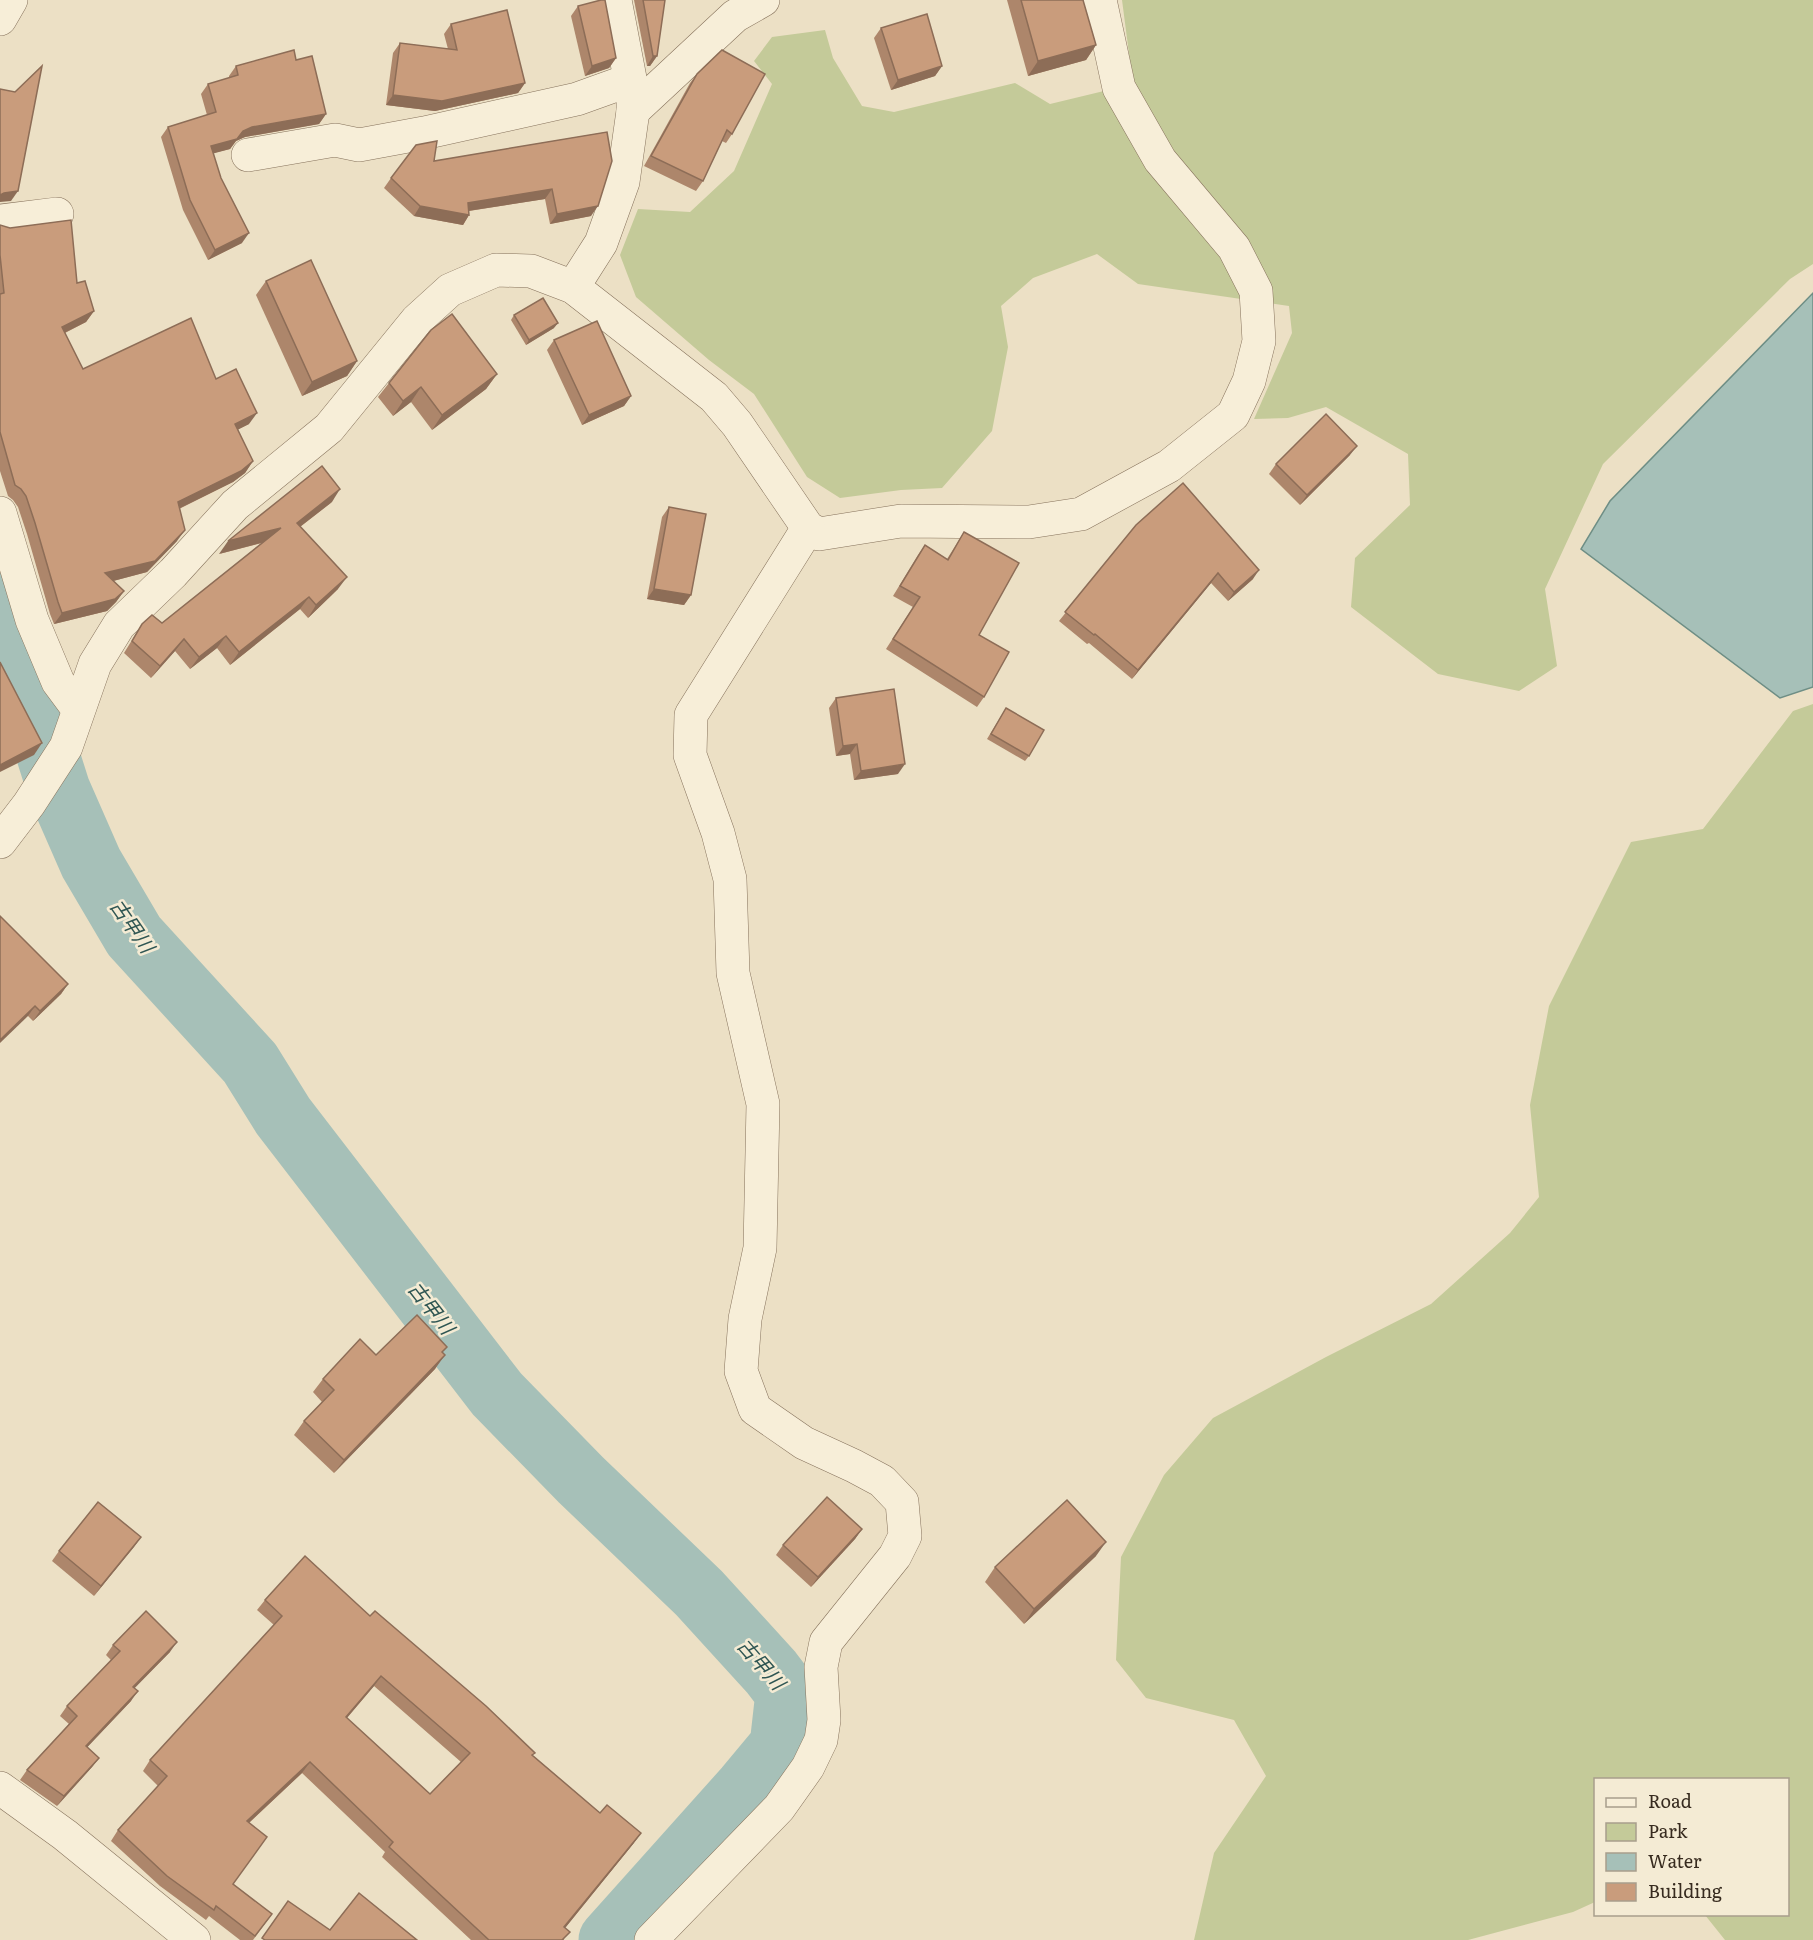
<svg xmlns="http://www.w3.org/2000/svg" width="1813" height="1940" font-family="Literata,'Noto Sans JP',serif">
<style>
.green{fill:#c4ca99}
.water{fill:#a6c0b8;stroke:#6e8e85;stroke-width:1.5}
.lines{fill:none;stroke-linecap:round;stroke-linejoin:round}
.river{stroke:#a6c0b8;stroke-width:63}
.minor-casing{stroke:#86725c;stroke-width:34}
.minor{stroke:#f7eed8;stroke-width:33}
.wall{fill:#ad866b;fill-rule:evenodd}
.shaded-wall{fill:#8d6d57}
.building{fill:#c99c7c;stroke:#8d6d57;stroke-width:1.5;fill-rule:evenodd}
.labels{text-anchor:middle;stroke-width:5;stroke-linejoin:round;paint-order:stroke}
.water-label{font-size:20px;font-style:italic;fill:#2f5653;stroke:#f4ebd4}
</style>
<rect width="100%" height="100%" fill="#ece0c5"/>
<g class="green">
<path d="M 1122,0 L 1813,0 L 1813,264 L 1790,279 L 1603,464 L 1545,589 L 1557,666 L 1519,691 L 1438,674 L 1351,607 L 1355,558 L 1410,505 L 1408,454 L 1326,407 L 1288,418 L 1254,419 L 1292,333 L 1289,306 L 1138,284 L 1097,254 L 1033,278 L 1001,306 L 1008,347 L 992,431 L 942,488 L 901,490 L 840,498 L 807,477 L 754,394 L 709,360 L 636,297 L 620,255 L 638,209 L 690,212 L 734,171 L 772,84 L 754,61 L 772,37 L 825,30 L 833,58 L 862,106 L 894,112 L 1015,83 L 1050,104 L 1133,84 Z"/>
<path d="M 1813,704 L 1813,1940 L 1725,1940 L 1705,1915 L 1788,1914 L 1788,1780 L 1596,1780 L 1595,1902 L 1573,1912 L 1468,1940 L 1194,1940 L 1214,1853 L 1266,1776 L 1234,1720 L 1146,1698 L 1116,1660 L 1121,1557 L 1164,1475 L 1213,1418 L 1326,1357 L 1431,1304 L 1510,1233 L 1539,1197 L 1530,1105 L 1549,1006 L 1631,842 L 1703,829 L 1793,711 Z"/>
</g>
<path class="water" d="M 1813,293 L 1813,687 L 1780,698 L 1581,549 L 1610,501 Z"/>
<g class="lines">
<path class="river" d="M 0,604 L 59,790 L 91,863 L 134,936 L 250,1063 L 283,1116 L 497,1394 L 581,1480 L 699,1593 L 771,1672 L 787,1693 L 781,1746 L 746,1788 L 610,1940"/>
<g class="minor-casing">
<g id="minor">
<path d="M 0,19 L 11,0"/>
<path d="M 633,111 L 735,16 L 763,0"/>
<path d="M 248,155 L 335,140 L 359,145 L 424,133 L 577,99 L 630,80"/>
<path d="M 0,221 L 57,214"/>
<path d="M 573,287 L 601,243 L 623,182 L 633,111 L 633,94 L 615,0"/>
<path d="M 0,513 L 32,620 L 58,682 L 78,709"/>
<path d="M 0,842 L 29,804 L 66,747 L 95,664 L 119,625 L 173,573 L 235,505 L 329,428 L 417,320 L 450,290 L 496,270 L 531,271 L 573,287 L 714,397 L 737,424 L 808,528 L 819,534 L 901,521 L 1029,522 L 1081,514 L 1169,466 L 1233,415 L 1249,381 L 1259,341 L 1256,291 L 1234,248 L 1160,160 L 1119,88 L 1100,0"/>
<path d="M 0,1788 L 65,1835 L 194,1940"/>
<path d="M 651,1940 L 779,1808 L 808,1767 L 821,1740 L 824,1720 L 821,1667 L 826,1642 L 895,1556 L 905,1536 L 902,1502 L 882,1481 L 854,1466 L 804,1443 L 755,1409 L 741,1371 L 745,1319 L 760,1248 L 763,1104 L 733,973 L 730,879 L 718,833 L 690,755 L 691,715 L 808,528"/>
</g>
</g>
<use href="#minor" class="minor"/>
</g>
<g class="wall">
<path d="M 634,0 L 665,0 L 657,56 L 650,66 L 647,66 Z"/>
<path d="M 1007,0 L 1083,0 L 1096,45 L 1086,60 L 1028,76 Z"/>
<path d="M 578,6 L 616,58 L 609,68 L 585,76 L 571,16 Z"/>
<path d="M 451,24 L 525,83 L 518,93 L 435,111 L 386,105 L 393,53 L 400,43 L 448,49 L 444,34 Z"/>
<path d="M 881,28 L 942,66 L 935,76 L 891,90 L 874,38 Z"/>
<path d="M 296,60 L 326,114 L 319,124 L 245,137 L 236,141 L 230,149 L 213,153 L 242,243 L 208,260 L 183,210 L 161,137 L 168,127 L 207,115 L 201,94 L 208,84 L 229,78 L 229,76 L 236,66 Z"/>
<path d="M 697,74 L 732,134 L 726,143 L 722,141 L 703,181 L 696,191 L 644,166 L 690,83 Z"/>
<path d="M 607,132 L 591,216 L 550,224 L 545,199 L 469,211 L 469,215 L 463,225 L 414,216 L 384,188 L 391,178 L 434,161 Z"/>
<path d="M 0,225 L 77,283 L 94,311 L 86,322 L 65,333 L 83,369 L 216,379 L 249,424 L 237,430 L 253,461 L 245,473 L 233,482 L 179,509 L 177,541 L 147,572 L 113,581 L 124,591 L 116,602 L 107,611 L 54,624 L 50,614 L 27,534 L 18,507 L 13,500 L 8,496 L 0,471 Z"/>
<path d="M 266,281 L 357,361 L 347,376 L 302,396 L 256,295 Z"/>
<path d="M 514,315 L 554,328 L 526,345 L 511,320 Z"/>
<path d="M 554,340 L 631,396 L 624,406 L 582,425 L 547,350 Z"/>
<path d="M 497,374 L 486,389 L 432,430 L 411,402 L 393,416 L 378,397 L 389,383 Z"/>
<path d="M 1350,455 L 1300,505 L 1269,474 L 1276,464 Z"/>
<path d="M 332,502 L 300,527 L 338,589 L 308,618 L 300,609 L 230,665 L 217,648 L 190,669 L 175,651 L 151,678 L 124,653 L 142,624 L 162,623 L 262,543 L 219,554 Z"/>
<path d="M 669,507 L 691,595 L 684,605 L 647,599 L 662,517 Z"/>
<path d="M 1136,525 L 1253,579 L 1228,601 L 1211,583 L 1132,679 L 1089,643 L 1087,644 L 1059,621 Z"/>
<path d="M 964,532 L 979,635 L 984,697 L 977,707 L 886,649 L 913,607 L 893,596 L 918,555 L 925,545 L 947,559 Z"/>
<path d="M 836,698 L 898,774 L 854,780 L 850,754 L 836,756 L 829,708 Z"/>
<path d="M 1006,708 L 1029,756 L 1025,761 L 987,739 Z"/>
<path d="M 0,916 L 68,984 L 61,994 L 33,1021 L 28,1016 Z"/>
<path d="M 443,1353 L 435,1369 L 334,1473 L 294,1435 L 304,1421 L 322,1402 L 313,1392 L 323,1379 L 376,1355 Z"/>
<path d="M 862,1529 L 855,1539 L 811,1587 L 776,1555 L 783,1545 Z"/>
<path d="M 141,1537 L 94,1596 L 52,1561 L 59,1551 Z"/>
<path d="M 1096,1556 L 1024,1624 L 985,1582 L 995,1567 Z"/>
<path d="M 265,1600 L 370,1616 L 600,1813 L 641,1833 L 633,1844 L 565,1928 L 564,1940 L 471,1940 L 382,1857 L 385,1852 L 302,1773 L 249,1823 L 233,1884 L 272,1914 L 253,1940 L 240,1940 L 209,1916 L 206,1920 L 160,1886 L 111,1841 L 118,1830 L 158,1786 L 143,1771 L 150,1760 L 274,1625 L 257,1610 ZM 374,1686 L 461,1762 L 430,1794 L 347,1718 Z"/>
<path d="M 113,1645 L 170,1652 L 134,1688 L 131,1701 L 87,1747 L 99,1758 L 92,1767 L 57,1806 L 20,1780 L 27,1770 L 69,1724 L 60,1716 L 67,1706 L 111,1660 L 106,1655 Z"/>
</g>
<g class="shaded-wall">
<path d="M 1096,45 L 1086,60 L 1028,76 L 1038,61 Z"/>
<path d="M 653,56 L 657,56 L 650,66 L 647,66 Z"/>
<path d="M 616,58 L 609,68 L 585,76 L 592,66 Z"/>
<path d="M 942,66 L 935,76 L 891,90 L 898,80 Z"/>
<path d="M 525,83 L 518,93 L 435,111 L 386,105 L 393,95 Z"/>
<path d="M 326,114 L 319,124 L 245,137 L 236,141 L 230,149 L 204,156 L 211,146 L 252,127 Z"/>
<path d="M 552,189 L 545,199 L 461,212 L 468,203 Z"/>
<path d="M 18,191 L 11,201 L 0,202 L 0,195 L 4,193 Z"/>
<path d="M 420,206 L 469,215 L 463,225 L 414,216 Z"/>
<path d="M 598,206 L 591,216 L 550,224 L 557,214 Z"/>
<path d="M 249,233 L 242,243 L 208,260 L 215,250 Z"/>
<path d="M 94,311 L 86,322 L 54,338 L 62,327 Z"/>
<path d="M 558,323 L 554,328 L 526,345 L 529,340 Z"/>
<path d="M 357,361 L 347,376 L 302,396 L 312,382 Z"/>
<path d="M 497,374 L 486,389 L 432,430 L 442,415 Z"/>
<path d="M 421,387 L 411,402 L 393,416 L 403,401 Z"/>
<path d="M 631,396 L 624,406 L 582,425 L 589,415 Z"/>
<path d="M 257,413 L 249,424 L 227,435 L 235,424 Z"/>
<path d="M 1357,446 L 1350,455 L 1300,505 L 1307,495 Z"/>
<path d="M 253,461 L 245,473 L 233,482 L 170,513 L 178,502 Z"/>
<path d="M 340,489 L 332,502 L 288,536 L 297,523 Z"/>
<path d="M 281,528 L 272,540 L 219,554 L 228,541 Z"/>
<path d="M 185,530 L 177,541 L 147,572 L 98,585 L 105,573 Z"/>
<path d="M 1259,570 L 1253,579 L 1228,601 L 1234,592 Z"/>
<path d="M 1218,573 L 1211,583 L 1132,679 L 1138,670 Z"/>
<path d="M 347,577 L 338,589 L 308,618 L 316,605 Z"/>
<path d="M 654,589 L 691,595 L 684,605 L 647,599 Z"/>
<path d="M 124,591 L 116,602 L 107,611 L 54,624 L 62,613 Z"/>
<path d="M 309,597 L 300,609 L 230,665 L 239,652 Z"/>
<path d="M 226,636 L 217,648 L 190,669 L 199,657 Z"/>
<path d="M 184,639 L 175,651 L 151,678 L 160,666 Z"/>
<path d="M 42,743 L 34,755 L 0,772 L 0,765 Z"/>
<path d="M 857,744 L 850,754 L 836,756 L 843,746 Z"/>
<path d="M 905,764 L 898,774 L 854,780 L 861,771 Z"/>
<path d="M 68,984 L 61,994 L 33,1021 L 40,1011 Z"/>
<path d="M 35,1006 L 28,1016 L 0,1043 L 0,1040 Z"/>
<path d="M 445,1355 L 435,1369 L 334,1473 L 344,1460 Z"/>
<path d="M 862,1529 L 855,1539 L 811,1587 L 818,1577 Z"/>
<path d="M 141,1537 L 134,1547 L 94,1596 L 101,1586 Z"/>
<path d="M 1106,1542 L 1096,1556 L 1024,1624 L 1034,1609 Z"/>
<path d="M 177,1642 L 170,1652 L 126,1697 L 133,1687 Z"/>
<path d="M 381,1676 L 374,1686 L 339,1727 L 346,1717 Z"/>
<path d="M 138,1691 L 131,1701 L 79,1756 L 86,1746 Z"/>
<path d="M 99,1758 L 92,1767 L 57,1806 L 64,1796 Z"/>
<path d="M 310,1762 L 302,1773 L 239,1832 L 247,1821 Z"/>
<path d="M 641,1833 L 633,1844 L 557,1938 L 564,1927 Z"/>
</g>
<g class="building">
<path d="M 601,0 L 605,0 L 616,58 L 592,66 L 578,6 Z"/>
<path d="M 643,0 L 665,0 L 657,56 L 653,56 Z"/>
<path d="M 1021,0 L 1083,0 L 1096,45 L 1038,61 Z"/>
<path d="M 507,10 L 525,83 L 442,101 L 393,95 L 400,43 L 457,50 L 451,24 Z"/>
<path d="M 927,14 L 942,66 L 898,80 L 881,28 Z"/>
<path d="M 294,50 L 296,60 L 312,56 L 326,114 L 252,127 L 243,131 L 237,139 L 211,146 L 221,178 L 249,233 L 215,250 L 190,200 L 168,127 L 216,112 L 208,84 L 238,75 L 236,66 Z"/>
<path d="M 722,50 L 765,74 L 732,134 L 727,130 L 703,181 L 651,156 L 697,74 Z"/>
<path d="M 42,66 L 18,191 L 4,193 L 0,195 L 0,89 L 15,92 Z"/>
<path d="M 607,132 L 612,161 L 598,206 L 557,214 L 552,189 L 468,203 L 469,215 L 420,206 L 391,178 L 416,145 L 437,141 L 434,161 Z"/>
<path d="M 71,220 L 77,283 L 85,281 L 94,311 L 62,327 L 83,369 L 191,318 L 216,379 L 236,369 L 257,413 L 235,424 L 253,461 L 241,471 L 178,502 L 185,530 L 155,561 L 105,573 L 124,591 L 115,599 L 62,613 L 58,602 L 35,523 L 26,496 L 21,489 L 15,485 L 0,432 L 0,294 L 4,293 L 0,255 L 0,225 L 10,228 Z"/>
<path d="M 311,260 L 357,361 L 312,382 L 266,281 Z"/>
<path d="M 543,298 L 558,323 L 529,340 L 514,315 Z"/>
<path d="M 452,314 L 497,374 L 442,415 L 421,387 L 403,401 L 389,383 L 431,330 Z"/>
<path d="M 597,321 L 631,396 L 589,415 L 554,340 Z"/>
<path d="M 1326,414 L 1357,446 L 1307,495 L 1276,464 Z"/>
<path d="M 322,466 L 340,489 L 297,523 L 347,577 L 316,605 L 309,597 L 239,652 L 226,636 L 199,657 L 184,639 L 160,666 L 132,641 L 142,624 L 152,615 L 162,623 L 281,528 L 228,541 Z"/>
<path d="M 1183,483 L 1259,570 L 1234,592 L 1218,573 L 1138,670 L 1095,634 L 1094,635 L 1065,612 L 1136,525 Z"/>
<path d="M 669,507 L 706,514 L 691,595 L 654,589 Z"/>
<path d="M 964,532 L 1019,563 L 979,635 L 1009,652 L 984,697 L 893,639 L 920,597 L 900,586 L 925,545 L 948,560 Z"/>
<path d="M 0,662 L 42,743 L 0,765 Z"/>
<path d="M 894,689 L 905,764 L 861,771 L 857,744 L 843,746 L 836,698 Z"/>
<path d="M 1006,708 L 1044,730 L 1029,756 L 991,734 Z"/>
<path d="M 0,916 L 68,984 L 40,1011 L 35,1006 L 0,1040 Z"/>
<path d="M 417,1315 L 447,1347 L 442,1352 L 445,1355 L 344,1460 L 304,1421 L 334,1390 L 323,1379 L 360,1339 L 376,1355 Z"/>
<path d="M 827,1497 L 862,1529 L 818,1577 L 783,1545 Z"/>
<path d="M 1067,1500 L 1106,1542 L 1034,1609 L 995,1567 Z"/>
<path d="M 98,1502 L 141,1537 L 101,1586 L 59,1551 Z"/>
<path d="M 305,1556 L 370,1616 L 375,1611 L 486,1706 L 535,1753 L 532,1755 L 600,1813 L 607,1805 L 641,1833 L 564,1927 L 570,1932 L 562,1940 L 489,1940 L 389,1847 L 393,1842 L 310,1762 L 247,1821 L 267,1837 L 233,1884 L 272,1914 L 255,1936 L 216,1906 L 214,1910 L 167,1876 L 118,1830 L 167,1776 L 150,1760 L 282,1616 L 265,1600 ZM 381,1676 L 470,1753 L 430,1794 L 346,1717 Z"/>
<path d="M 146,1611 L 177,1642 L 133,1687 L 138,1691 L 86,1746 L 99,1758 L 64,1796 L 27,1770 L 77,1716 L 67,1706 L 120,1651 L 113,1645 Z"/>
<path d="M 359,1893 L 417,1940 L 265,1940 L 262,1938 L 288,1901 L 330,1930 Z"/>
</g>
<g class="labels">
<g class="water-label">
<text transform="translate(132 926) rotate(55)" y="7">古甲川</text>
<text transform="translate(431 1308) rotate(52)" y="7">古甲川</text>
<text transform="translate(761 1664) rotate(49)" y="7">古甲川</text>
</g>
</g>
<rect x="1594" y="1778" width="195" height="138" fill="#f4ebd4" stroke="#a89e8c" stroke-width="1.5"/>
<rect x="1606" y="1798" width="30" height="9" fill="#f7eed8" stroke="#a89e8c" stroke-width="1.5"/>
<text x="1648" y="1808" font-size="18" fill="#372b1f">Road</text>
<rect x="1606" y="1823" width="30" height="18" fill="#c4ca99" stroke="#a89e8c" stroke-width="1.5"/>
<text x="1648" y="1838" font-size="18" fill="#372b1f">Park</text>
<rect x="1606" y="1853" width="30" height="18" fill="#a6c0b8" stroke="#a89e8c" stroke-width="1.5"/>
<text x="1648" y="1868" font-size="18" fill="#372b1f">Water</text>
<rect x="1606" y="1883" width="30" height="18" fill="#c99c7c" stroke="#a89e8c" stroke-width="1.5"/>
<text x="1648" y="1898" font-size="18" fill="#372b1f">Building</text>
</svg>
